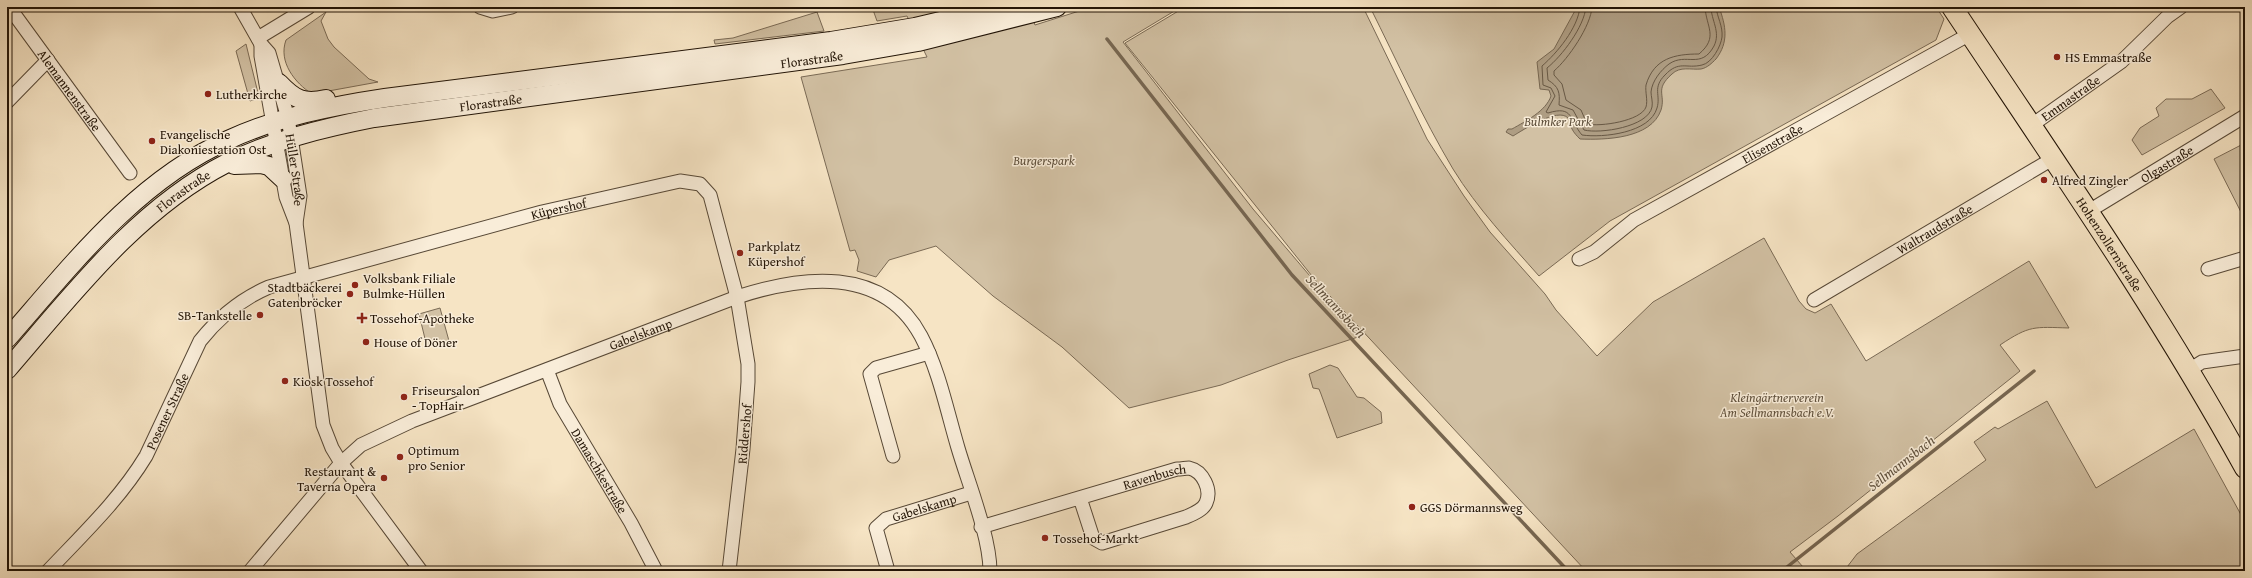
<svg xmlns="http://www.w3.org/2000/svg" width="2252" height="578" font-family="'Gentium Book Plus',serif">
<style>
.green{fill:#d2c1a4;stroke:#7a6a55}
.water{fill:#ae9d83;stroke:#766651}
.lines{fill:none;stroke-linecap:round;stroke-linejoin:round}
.shore{stroke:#685844;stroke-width:1}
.stream{stroke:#766651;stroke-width:3.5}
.minor-casing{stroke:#574836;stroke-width:15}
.secondary-casing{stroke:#221406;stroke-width:20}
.primary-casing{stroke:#221406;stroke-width:22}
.minor{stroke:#f9edd9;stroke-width:13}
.secondary{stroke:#f9edd9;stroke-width:18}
.primary{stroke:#f6e4c4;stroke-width:20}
.poi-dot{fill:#8f2418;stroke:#f9edd9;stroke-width:1.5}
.labels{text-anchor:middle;stroke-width:3;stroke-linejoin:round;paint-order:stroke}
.poi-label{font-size:13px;fill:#221406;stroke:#f9edd9;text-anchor:start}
.street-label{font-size:13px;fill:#221406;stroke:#f9edd9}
.park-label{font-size:13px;font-style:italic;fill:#60513d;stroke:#f9edd9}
.water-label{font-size:14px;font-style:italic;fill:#61523e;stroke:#f9edd9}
</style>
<rect width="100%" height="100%" fill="#f6e4c4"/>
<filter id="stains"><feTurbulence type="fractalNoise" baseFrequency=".005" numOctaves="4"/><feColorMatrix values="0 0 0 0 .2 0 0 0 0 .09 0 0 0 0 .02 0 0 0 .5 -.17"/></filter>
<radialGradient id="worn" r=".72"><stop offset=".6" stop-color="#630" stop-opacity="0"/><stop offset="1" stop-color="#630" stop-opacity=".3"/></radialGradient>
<g class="green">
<path d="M 872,7 L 1028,7 L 1035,25 L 1092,7 L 1181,7 L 1123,42 L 1253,209 L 1361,336 L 1288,360 L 1221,385 L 1129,408 L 1062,347 L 993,296 L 936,246 L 889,260 L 876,277 L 857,271 L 859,260 L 855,250 L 850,251 L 801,77 L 927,57 L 907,16 L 877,21 Z"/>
<path d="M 1185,7 L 1363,7 L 1427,139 L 1464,196 L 1490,232 L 1545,294 L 1556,310 L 1597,356 L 1653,302 L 1764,238 L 1799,301 L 1806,309 L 1815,313 L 1831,304 L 1866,361 L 2029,261 L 2069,328 C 2034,327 2030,325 2000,345 L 2020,371 L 1838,516 L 1790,552 L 1803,567 L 1812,571 L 1586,571 L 1316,281 L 1125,43 Z"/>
<path d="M 1370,7 L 1936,7 L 1944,19 L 1936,40 L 1610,221 L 1539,276 C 1509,242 1477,208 1453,169 C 1422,117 1397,61 1370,7 Z"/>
<path d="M 326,12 L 321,21 L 328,39 L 334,47 L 369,79 L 378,82 L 312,94 C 295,83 278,62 286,40 Z"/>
<path d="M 817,12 L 824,31 L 715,44 L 714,40 L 733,38 Z"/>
<path d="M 246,44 L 258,93 L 256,99 L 250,101 L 236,51 Z"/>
<path d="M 2211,89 L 2225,108 L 2142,155 L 2132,140 L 2140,128 L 2159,116 L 2156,108 L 2166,99 L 2192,99 Z"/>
<path d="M 2245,143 L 2245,220 L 2214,159 Z"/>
<path d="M 440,308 L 449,341 L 427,347 L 419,314 Z"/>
<path d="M 1330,365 L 1338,368 L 1357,397 L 1364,398 L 1381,412 L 1382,423 L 1337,438 L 1321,394 L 1319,389 L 1313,388 L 1309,374 Z"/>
<path d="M 2047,401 L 2096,488 L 2194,429 L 2245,522 L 2245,571 L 1844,571 L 1857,554 L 1986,460 L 1974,442 L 1995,427 L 1998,429 Z"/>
</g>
<path class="water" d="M 1577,7 L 1719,7 C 1726,26 1729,42 1716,59 C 1712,63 1707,68 1701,69 C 1691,70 1680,66 1672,74 C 1654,90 1666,94 1661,110 C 1651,139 1605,140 1580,139 C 1577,136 1574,133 1572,129 C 1570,126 1571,121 1568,118 C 1558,107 1523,130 1513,136 L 1506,132 L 1508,129 L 1512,129 C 1526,121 1546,111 1551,96 L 1549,90 L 1540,89 L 1537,62 L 1554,49 Z"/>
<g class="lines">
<g class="shore">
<path d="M 1580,7 C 1578,28 1557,53 1542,66 L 1543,85 L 1551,88 L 1555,96 L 1546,112 L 1548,113 C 1574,105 1569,120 1582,135 C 1603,138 1650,133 1657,108 C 1661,95 1652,88 1665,75 C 1679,60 1686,69 1702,65 C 1712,63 1721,46 1722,37 C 1723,26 1717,17 1716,7"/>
<path d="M 1586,7 C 1584,27 1562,56 1547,68 L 1548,80 C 1559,87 1560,92 1559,105 L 1573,110 L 1584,130 C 1600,134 1648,127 1652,107 C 1653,102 1651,96 1651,92 C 1652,81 1661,70 1669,64 C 1686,52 1701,70 1714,46 C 1721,32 1711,20 1711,7"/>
<path d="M 1592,7 C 1591,26 1568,59 1554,71 L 1554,75 L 1562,84 L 1566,100 L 1581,110 L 1587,124 C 1600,127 1641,121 1646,107 C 1648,100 1645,92 1646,85 C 1654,58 1675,54 1699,54 C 1719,37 1706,27 1705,7"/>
</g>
<g class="stream">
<path d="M 1107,39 L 1292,275 L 1568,571"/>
<path d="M 1782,571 L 2034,371"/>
</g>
<g class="minor-casing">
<g id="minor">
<path id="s1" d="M 9,7 L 130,173"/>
<path id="s2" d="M 240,7 L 261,44 L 269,53 L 288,118 L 300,196 L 296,223"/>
<path d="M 480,7 L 493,11 L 512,7"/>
<path d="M 258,38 L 309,7"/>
<path d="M 261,44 L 261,56 L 286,197 L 296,223 L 323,425 L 332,448 L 341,463 L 421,571"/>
<path d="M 7,102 L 48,60"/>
<path id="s3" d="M 2032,125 L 2121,62 L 2167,17 L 2181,7"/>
<path id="s4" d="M 2089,211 L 2245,116"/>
<path id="s5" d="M 1579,259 L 1594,252 L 1634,220 L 1970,34"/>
<path d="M 2208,269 L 2245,258"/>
<path id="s6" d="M 1814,300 L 2054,158"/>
<path id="s7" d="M 547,370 L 560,404 L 631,523 L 656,571"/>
<path d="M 2189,370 L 2202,362 L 2245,356"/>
<path d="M 893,456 L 870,374 L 876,368 L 929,353"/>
<path id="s8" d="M 981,527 L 1177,469 C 1181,469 1186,468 1189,468 C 1203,471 1212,490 1206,503 C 1203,510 1193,514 1186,517 L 1102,543 L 1093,538 L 1080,498"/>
<path id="s9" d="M 48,571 C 83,534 120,499 146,456 L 200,341 C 219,317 241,299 269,287 L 542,212 L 680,181 L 700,184 L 710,195 L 737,297 L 748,364 L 748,382 L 743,449 L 729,571"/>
<path id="s10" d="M 250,571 L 341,463 L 361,445 L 412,421 L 737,297 C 801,276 883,265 921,336 C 939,370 947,411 958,448 C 968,482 990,537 990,571"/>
<path id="s11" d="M 888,571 L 876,528 L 886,519 L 971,493"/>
</g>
</g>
<g class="secondary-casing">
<g id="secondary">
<path d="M 279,83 C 295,100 304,104 326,99"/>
<path d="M 234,165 L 261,164 L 269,166 L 283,179"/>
<path d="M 7,339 C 71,266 136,181 228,140 C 278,117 331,106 385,98 L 831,41 L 915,27 L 1000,7"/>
<path id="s12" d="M 7,370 C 72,295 137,209 227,163 C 274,140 323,128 374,118 L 843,55 L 918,42 L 1057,7"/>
</g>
</g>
<g class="primary-casing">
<g id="primary">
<path id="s13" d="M 1952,7 C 2053,159 2157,308 2245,468"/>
</g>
</g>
<use href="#minor" class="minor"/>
<use href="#secondary" class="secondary"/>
<use href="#primary" class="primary"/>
</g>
<g class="poi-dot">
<circle cx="2057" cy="57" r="4"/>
<circle cx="208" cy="94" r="4"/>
<circle cx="152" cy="141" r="4"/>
<circle cx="2044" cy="180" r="4"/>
<circle cx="740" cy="253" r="4"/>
<circle cx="355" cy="285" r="4"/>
<circle cx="350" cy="294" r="4"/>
<circle cx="260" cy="315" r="4"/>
<path d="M360 312h4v4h4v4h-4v4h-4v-4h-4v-4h4z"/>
<circle cx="366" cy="342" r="4"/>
<circle cx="285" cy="381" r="4"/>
<circle cx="404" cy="397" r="4"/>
<circle cx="400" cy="457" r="4"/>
<circle cx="384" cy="478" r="4"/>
<circle cx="1412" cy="507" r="4"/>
<circle cx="1045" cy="538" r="4"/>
</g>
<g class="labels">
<g class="poi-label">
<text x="2065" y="62">HS Emmastraße</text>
<text x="216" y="99">Lutherkirche</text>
<text x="160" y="139">Evangelische<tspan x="160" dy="15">Diakoniestation Ost</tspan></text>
<text x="2052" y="185">Alfred Zingler</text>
<text x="748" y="251">Parkplatz<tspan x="748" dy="15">Küpershof</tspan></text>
<text x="363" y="283">Volksbank Filiale<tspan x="363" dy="15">Bulmke-Hüllen</tspan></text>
<text x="342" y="292" text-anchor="end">Stadtbäckerei<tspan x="342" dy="15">Gatenbröcker</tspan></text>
<text x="252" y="320" text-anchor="end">SB-Tankstelle</text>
<text x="370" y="323">Tossehof-Apotheke</text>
<text x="374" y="347">House of Döner</text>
<text x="293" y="386">Kiosk Tossehof</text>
<text x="412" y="395">Friseursalon<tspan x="412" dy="15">- TopHair</tspan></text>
<text x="408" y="455">Optimum<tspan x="408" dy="15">pro Senior</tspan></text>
<text x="376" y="476" text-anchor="end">Restaurant &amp;<tspan x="376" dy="15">Taverna Opera</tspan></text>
<text x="1420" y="512">GGS Dörmannsweg</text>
<text x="1053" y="543">Tossehof-Markt</text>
</g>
<g class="street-label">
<text dy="5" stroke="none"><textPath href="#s12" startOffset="900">Florastraße</textPath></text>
<text dy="5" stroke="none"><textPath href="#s1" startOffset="103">Alemannenstraße</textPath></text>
<text dy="5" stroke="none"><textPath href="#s3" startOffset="47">Emmastraße</textPath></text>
<text dy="5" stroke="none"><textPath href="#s12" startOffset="576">Florastraße</textPath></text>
<text dy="5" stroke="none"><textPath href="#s5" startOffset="226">Elisenstraße</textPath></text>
<text dy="5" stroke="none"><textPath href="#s4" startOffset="91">Olgastraße</textPath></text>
<text dy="5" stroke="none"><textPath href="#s2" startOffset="175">Hüller Straße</textPath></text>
<text dy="5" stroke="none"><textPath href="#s12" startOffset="252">Florastraße</textPath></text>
<text dy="5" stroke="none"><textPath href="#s9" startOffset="667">Küpershof</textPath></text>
<text dy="5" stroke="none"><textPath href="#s6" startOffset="140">Waltraudstraße</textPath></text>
<text dy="5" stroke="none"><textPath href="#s13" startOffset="285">Hohenzollernstraße</textPath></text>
<text dy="5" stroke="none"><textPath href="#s10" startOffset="469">Gabelskamp</textPath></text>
<text dy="5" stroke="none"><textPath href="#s9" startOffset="201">Posener Straße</textPath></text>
<text transform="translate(744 434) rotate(-85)" y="5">Riddershof</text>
<text dy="5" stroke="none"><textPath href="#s7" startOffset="114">Damaschkestraße</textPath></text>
<text dy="5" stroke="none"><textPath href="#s8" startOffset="181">Ravenbusch</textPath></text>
<text dy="5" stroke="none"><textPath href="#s11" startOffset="98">Gabelskamp</textPath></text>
</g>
<g class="park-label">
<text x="1558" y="126">Bulmker Park</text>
<text x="1044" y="165">Burgerspark</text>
<text x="1777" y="402">Kleingärtnerverein<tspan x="1777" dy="15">Am Sellmannsbach e.V.</tspan></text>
</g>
<g class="water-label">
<text transform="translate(1336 306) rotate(47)" y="5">Sellmannsbach</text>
<text transform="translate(1901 463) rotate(-38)" y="5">Sellmannsbach</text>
</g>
</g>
<rect width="2252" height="578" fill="none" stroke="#f6e4c4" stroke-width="24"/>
<rect x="8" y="8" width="2236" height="562" fill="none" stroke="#221406" stroke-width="2"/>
<rect x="12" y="12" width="2228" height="554" fill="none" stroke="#221406"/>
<rect width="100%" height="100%" filter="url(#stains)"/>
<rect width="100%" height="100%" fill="url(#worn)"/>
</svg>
